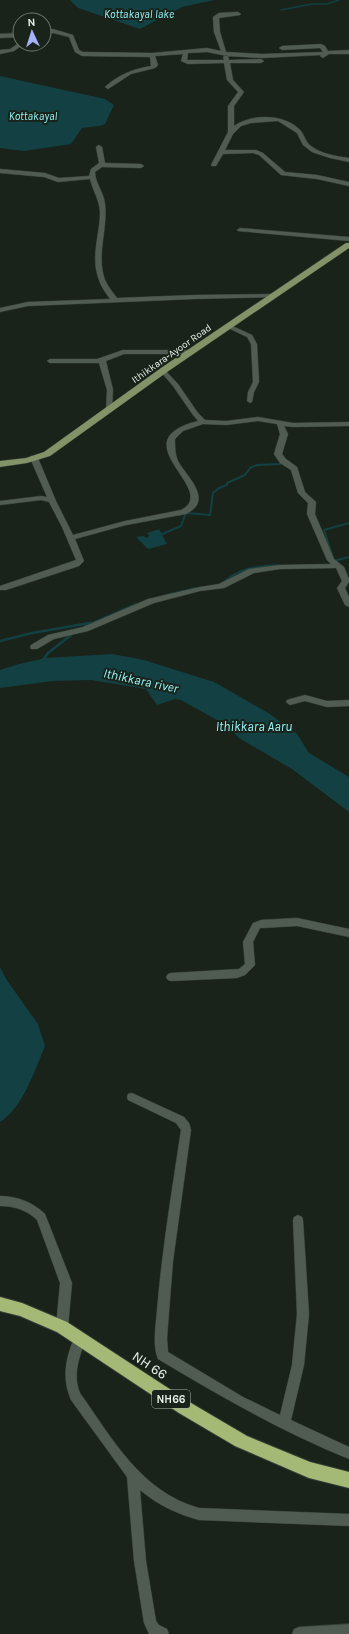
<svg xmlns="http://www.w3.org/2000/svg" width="349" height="1634" font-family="Karla,sans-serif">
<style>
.water{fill:#124043}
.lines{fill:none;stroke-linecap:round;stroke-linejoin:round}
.stream-far2{stroke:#124043;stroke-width:1.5}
.stream-far1{stroke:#124043;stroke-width:2}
.stream{stroke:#124043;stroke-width:2.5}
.minor-casing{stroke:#363e37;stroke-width:1}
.major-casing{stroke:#363e37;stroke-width:1}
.highway-casing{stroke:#363e37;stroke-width:2}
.minor{fill:#505c51;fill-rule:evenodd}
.major{fill:#829467;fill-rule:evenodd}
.highway{fill:#a4b975;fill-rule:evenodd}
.labels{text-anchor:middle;stroke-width:4;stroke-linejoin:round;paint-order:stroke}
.far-street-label{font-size:10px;fill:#e8f0e9;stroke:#19231a}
.far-water-label{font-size:11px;font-style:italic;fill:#95f6fb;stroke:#19231a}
.shield{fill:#19231a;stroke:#aab2ab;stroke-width:1}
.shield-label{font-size:11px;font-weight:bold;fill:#e8f0e9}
.water-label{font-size:13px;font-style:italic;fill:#95f6fb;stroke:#19231a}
.near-street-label{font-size:14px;fill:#e8f0e9;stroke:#19231a}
</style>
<rect width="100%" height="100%" fill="#19231a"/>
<g class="water">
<path d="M 70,0 L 214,0 L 182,7 L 140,29 L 78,8 Z"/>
<path d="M 0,76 L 105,99 L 114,105 L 105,124 L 99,126 L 82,128 L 71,144 L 24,151 L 0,148 Z"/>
<path d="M 159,529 L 167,544 L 148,549 L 136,537 L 143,536 L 147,538 L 149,536 L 147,533 Z"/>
<path d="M 112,654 L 144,660 L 214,682 L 270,714 L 297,734 L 309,753 L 349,777 L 349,812 L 292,769 L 239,738 L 226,725 L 181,700 L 175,699 L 157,705 L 146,689 L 91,680 L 52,681 L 0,688 L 0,670 L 19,664 L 46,658 Z"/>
<path d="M 0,967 L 6,979 L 38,1024 L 45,1046 C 35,1070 22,1109 0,1122 Z"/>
</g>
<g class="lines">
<path class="stream-far2" d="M 281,10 L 312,4 L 327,4 L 339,0"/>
<g class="stream-far1">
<path d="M 349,523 L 324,530 L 334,561 L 349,557"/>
<path d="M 160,535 L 181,526 L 186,513 L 210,515 L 213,493 L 219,488 L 227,485 L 227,483 L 245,475 L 250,468 L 257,465 L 280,464"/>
<path d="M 221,584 C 242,567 253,567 279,565"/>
<path d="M 166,595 L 196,588"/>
<path d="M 86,624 L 90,623"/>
<path d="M 90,624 L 136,604"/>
</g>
<g class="stream">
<path d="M 85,626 L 92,623"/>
<path d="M 0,641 L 32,633 L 90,623"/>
<path d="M 43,660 L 48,653 L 71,635"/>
</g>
<g class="minor-casing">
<g id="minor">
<path d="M 238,12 L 241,14 L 240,15 L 219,18 L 220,32 L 226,52 L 262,54 L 323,52 L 320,48 L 282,50 L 279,48 L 282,46 L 321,44 L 325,46 L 328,51 L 349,50 L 349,54 L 329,54 L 323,58 L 320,56 L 321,55 L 262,58 L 227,56 L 207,52 L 188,53 L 187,60 L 224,60 L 223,57 L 226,55 L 228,56 L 229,60 L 261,59 L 264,61 L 261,63 L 230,63 L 233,80 L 244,92 L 234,106 L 234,126 C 252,113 285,114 300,130 C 305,135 305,142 311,146 C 321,154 336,156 349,158 L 349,162 L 330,158 L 312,152 L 303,145 L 297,133 L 278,121 L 251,123 L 241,126 L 233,134 L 225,150 L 256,150 L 263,153 L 285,172 L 317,175 L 349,182 L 349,186 L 317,179 L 281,175 L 259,155 L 253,153 L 223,154 L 216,166 L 212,166 L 211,165 L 228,132 L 228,106 L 238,92 L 227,80 L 224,63 L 188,64 L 181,61 L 183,54 L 155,56 L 158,65 L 155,68 L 131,74 L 108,89 L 105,87 L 106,86 C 120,74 133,69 151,66 L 150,57 L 82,56 L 75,52 L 69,37 L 53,33 L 44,34 L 44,30 L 53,29 L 73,35 L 79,50 L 83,52 L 152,53 L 207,48 L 221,51 L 214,32 L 213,17 L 219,13 Z"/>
<path d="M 20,33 L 20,37 L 0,38 L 0,34 Z"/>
<path d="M 19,43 L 24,44 L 14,51 L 0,54 L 0,50 L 10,49 Z"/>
<path d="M 99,145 L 102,147 L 105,163 L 141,164 L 144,166 L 141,168 L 102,167 L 95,172 C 95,183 104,192 105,204 C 108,229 96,255 105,280 C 108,287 113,292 117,298 L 194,295 L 273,294 L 275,295 L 275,297 L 194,299 L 28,306 L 0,312 L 0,308 L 28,302 L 110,299 C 106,293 101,287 99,280 C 90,257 100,235 100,212 C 99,199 93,191 90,179 L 58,182 L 44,177 L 0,173 L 0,169 L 45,173 L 59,178 L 89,176 L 91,169 L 99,163 L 96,147 Z"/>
<path d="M 240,228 L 349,237 L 349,241 L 238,231 L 237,230 Z"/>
<path d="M 228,324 L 252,335 L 257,344 L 259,382 L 254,392 L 252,402 L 250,403 L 247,401 L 248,392 L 253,382 L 251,344 L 247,337 L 226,327 L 225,326 Z"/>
<path d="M 123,350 L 190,350 L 193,352 L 190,354 L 124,354 L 106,361 L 113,390 L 112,410 L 109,412 L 106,410 L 107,390 L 99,363 L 50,363 L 47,361 L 50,359 L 97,359 Z"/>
<path d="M 163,369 L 165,370 L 178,384 L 198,413 L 205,420 L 226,421 L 258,417 L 293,423 L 349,422 L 349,426 L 293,427 L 284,426 L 288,434 L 282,454 L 286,459 L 297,467 L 305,492 L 316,502 L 315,514 L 334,559 L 344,567 L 349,579 L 349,582 L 345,588 L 349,597 L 349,607 L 345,605 L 337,588 L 342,581 L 336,568 L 280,569 L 254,573 L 224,588 L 200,591 L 154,603 L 88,631 L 54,639 L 37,649 L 31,649 L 30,647 L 31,645 L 48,635 L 83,627 L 148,599 L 200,587 L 219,584 L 249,569 L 280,565 L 331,564 L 327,560 L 307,514 L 308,503 L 298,493 L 291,470 L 280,463 L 274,454 L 280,434 L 277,424 L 258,421 L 226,425 L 203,424 L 183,431 L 175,439 C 175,446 175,454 178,461 C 186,476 215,500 186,514 L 126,525 L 75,539 L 84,561 L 79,566 L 6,590 L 0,590 L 0,586 L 76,560 L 62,527 L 49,502 L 41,500 L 0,505 L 0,501 L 41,496 L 47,497 L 30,458 L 31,456 L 34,456 L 38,458 L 56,501 L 73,535 L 125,521 L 181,510 C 221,490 118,441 198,421 L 193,415 L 173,386 L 160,371 Z"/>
<path d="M 305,695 L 327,701 L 349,700 L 349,706 L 327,707 L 305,701 L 290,705 L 286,702 L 287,700 Z"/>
<path d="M 297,918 L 349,929 L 349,937 L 297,926 L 262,928 L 260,928 L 253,942 L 255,965 L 245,975 L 237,978 L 171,981 L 168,980 L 166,977 L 168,974 L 171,973 L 239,969 L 245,964 L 243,942 L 253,923 L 261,920 Z"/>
<path d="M 132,1093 L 184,1117 L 189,1123 L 191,1130 L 173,1261 L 167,1338 L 168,1352 L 243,1397 L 280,1415 L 292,1365 L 297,1314 L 293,1220 L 294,1217 L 298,1215 L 302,1217 L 303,1220 L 309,1314 L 304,1365 L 291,1420 L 349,1447 L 349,1459 C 282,1432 220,1396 158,1359 C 152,1345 156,1325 157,1310 C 162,1250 172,1190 181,1130 L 176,1123 L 128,1100 L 127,1097 L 128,1094 Z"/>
<path d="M 0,1196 C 16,1196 33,1202 45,1214 L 72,1283 L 68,1327 L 66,1331 L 62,1332 L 58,1331 L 56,1327 L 60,1283 L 37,1220 C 27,1210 14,1206 0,1206 Z"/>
<path d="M 80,1333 L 84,1334 L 86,1338 C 80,1356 72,1374 80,1393 C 112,1438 141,1492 199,1508 L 349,1514 L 349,1526 L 199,1520 C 177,1514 158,1505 140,1490 L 146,1561 L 156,1621 L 159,1625 L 167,1629 L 169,1634 L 149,1634 L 144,1623 L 134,1561 L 127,1477 L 71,1400 C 61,1377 66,1356 76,1334 Z"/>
<path d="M 349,1624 L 349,1634 L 292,1634 L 294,1629 L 299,1627 Z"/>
</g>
</g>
<g class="major-casing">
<path id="major" d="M 346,243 L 349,243 L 349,248 L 167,372 L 50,456 L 27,463 L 0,467 L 0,461 L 26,458 L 44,452 L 161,368 Z"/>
</g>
<g class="highway-casing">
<path id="highway" d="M 0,1297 L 22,1303 L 67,1322 L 191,1403 L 247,1436 L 310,1462 L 349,1472 L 349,1488 L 309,1478 L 235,1446 L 179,1413 L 57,1332 L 20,1316 L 0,1311 Z"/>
</g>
<use href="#minor" class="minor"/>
<use href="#major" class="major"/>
<use href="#highway" class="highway"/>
</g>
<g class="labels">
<g class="far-street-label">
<text transform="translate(171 353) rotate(-35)" y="4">Ithikkara-Ayoor Road</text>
</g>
<g class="far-water-label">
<text x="139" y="18">Kottakayal lake</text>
<text x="33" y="120">Kottakayal</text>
</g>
<rect class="shield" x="152" y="1390" width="38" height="18" rx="3"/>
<g class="shield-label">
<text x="171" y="1403">NH66</text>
</g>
<g class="water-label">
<text transform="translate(141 680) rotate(12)" y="5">Ithikkara river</text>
<text x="254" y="731">Ithikkara Aaru</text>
</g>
<g class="near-street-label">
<text transform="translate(150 1365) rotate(34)" y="5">NH 66</text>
</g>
</g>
<g transform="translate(32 32) rotate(356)"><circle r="19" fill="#19231a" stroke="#6c756d"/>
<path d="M0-3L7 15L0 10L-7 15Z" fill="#a6b1fc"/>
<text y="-6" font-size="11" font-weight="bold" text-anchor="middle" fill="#e8f0e9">N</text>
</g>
</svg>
